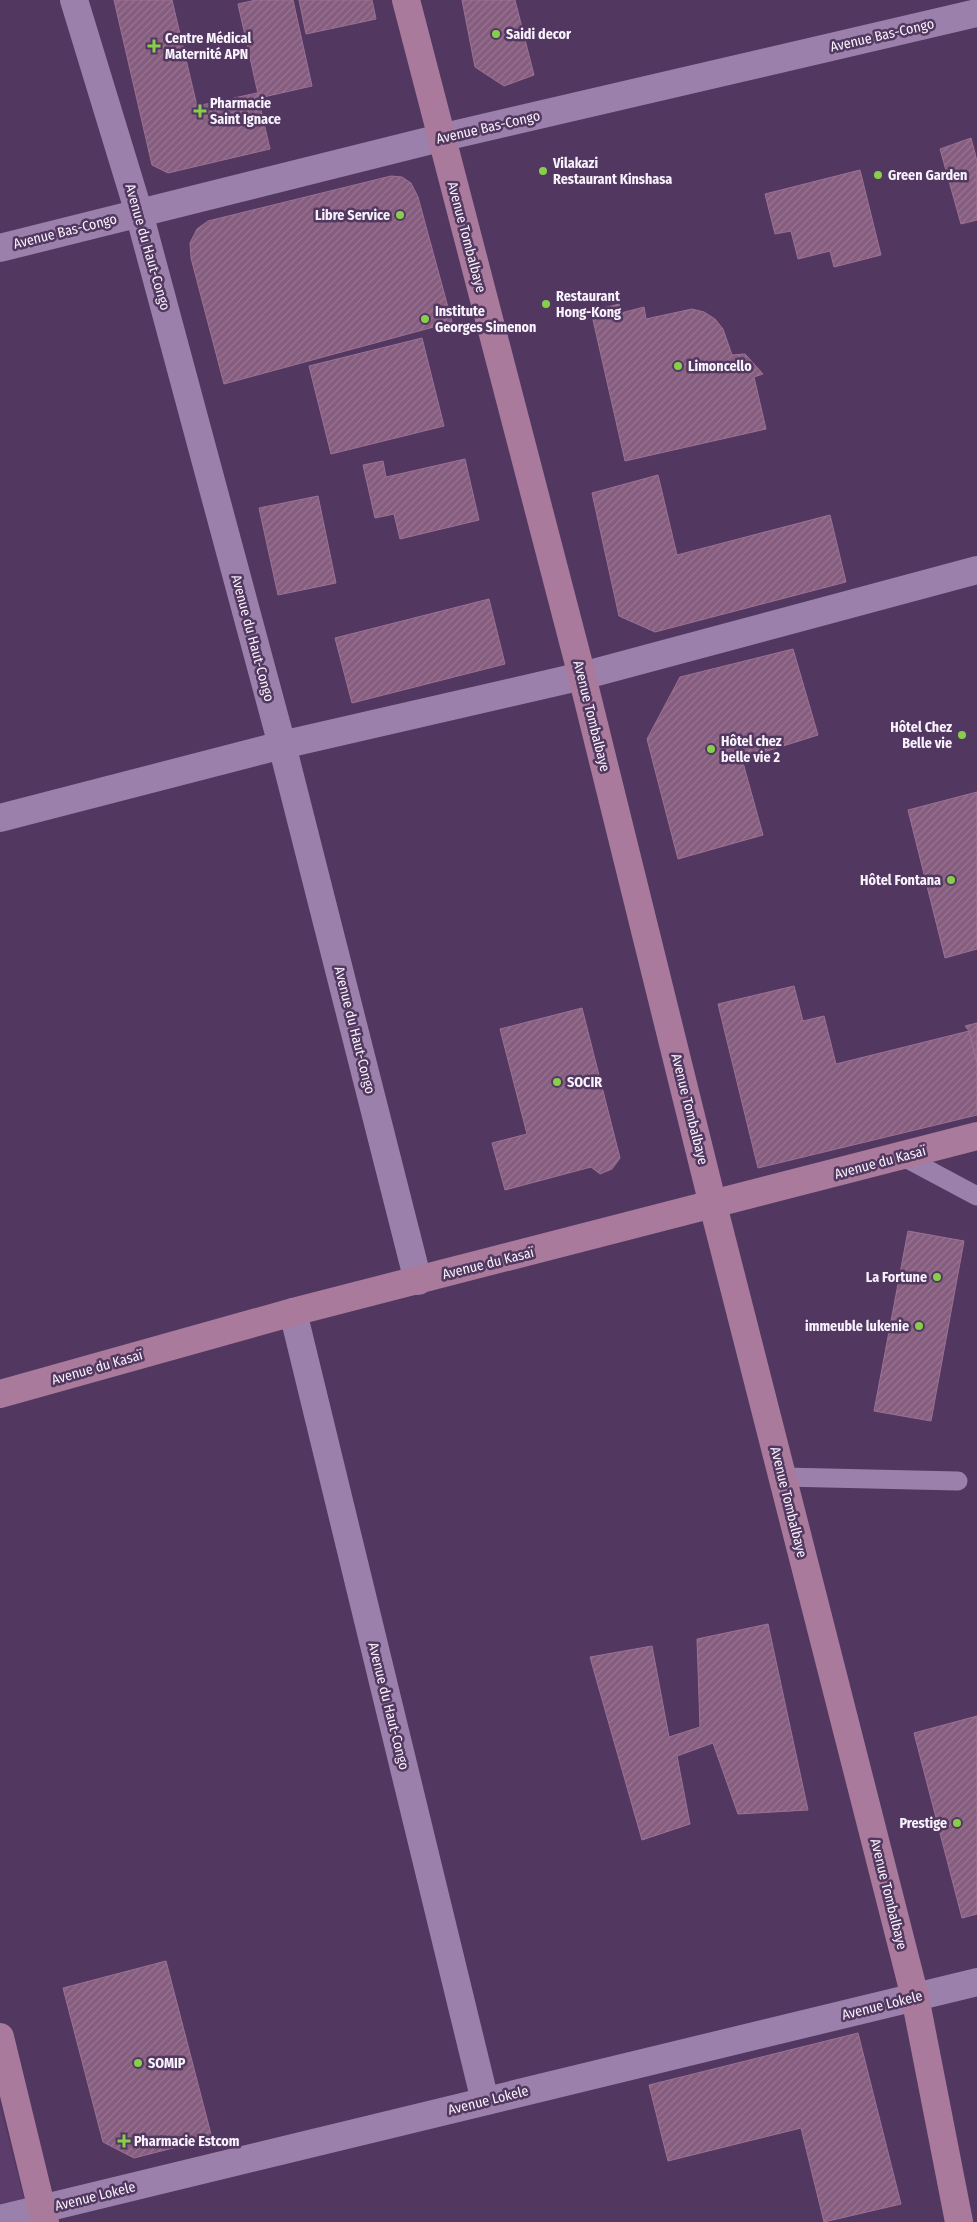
<svg xmlns="http://www.w3.org/2000/svg" width="977" height="2222" font-family="'Fira Sans Condensed',sans-serif">
<style>
.built{fill:#5b3c6b}
.building{fill:url(#building-hatch);stroke:#9c7194}
.lines{fill:none;stroke-linecap:round;stroke-linejoin:round}
.lane{stroke:#9c80ac;stroke-width:19}
.street{stroke:#9c80ac;stroke-width:28}
.secondary{stroke:#a97a9c;stroke-width:28}
.poi-dot{fill:#87cf4a;stroke:#523860;stroke-width:2}
.labels{text-anchor:middle;stroke-width:5;stroke-linejoin:round;paint-order:stroke}
.poi-label{font-size:14px;font-weight:bold;fill:#f8f2fc;stroke:#523860;text-anchor:start}
.street-label{font-size:14px;fill:#f8f2fc;stroke:#523860}
</style>
<defs>
<pattern id="building-hatch" width="6" height="6" patternUnits="userSpaceOnUse" patternTransform="scale(1.25)"><rect width="6" height="6" fill="#865d7f"/><path d="M-1 1l2-2M0 6l6-6M5 7l2-2" fill="none" stroke="#987592"/></pattern>
</defs>
<rect width="100%" height="100%" fill="#523860"/>
<path class="built" d="M 0,2106 L 30,2222 L 0,2222 Z"/>
<g class="building">
<path d="M 114,0 L 172,0 L 197,106 L 257,93 L 270,149 L 168,173 L 152,165 Z"/>
<path d="M 256,0 L 293,0 L 312,86 L 259,98 L 238,4 Z"/>
<path d="M 299,0 L 372,0 L 376,19 L 306,34 Z"/>
<path d="M 462,0 L 515,0 L 534,75 L 504,86 L 475,67 Z"/>
<path d="M 971,138 L 977,161 L 977,220 L 961,224 L 940,149 Z"/>
<path d="M 860,170 L 881,255 L 834,267 L 830,251 L 798,259 L 791,231 L 775,234 L 765,194 Z"/>
<path d="M 391,176 L 402,177 L 411,183 L 418,197 L 452,322 L 224,384 L 191,258 L 190,243 L 197,229 L 208,221 Z"/>
<path d="M 619,304 L 621,313 L 644,307 L 646,319 L 692,309 L 704,312 L 715,319 L 723,329 L 732,355 L 745,354 L 763,374 L 754,377 L 766,429 L 625,461 L 591,311 Z"/>
<path d="M 422,338 L 444,426 L 331,454 L 309,366 Z"/>
<path d="M 465,459 L 479,520 L 400,539 L 394,514 L 375,518 L 363,465 L 383,461 L 386,477 Z"/>
<path d="M 658,475 L 677,555 L 830,515 L 846,582 L 655,632 L 619,616 L 592,493 Z"/>
<path d="M 318,496 L 336,583 L 278,595 L 259,508 Z"/>
<path d="M 489,599 L 505,664 L 352,703 L 335,638 Z"/>
<path d="M 793,649 L 818,735 L 742,759 L 763,835 L 678,859 L 647,739 L 680,677 Z"/>
<path d="M 977,792 L 977,949 L 945,958 L 908,810 Z"/>
<path d="M 794,986 L 803,1021 L 824,1016 L 836,1064 L 969,1031 L 977,1063 L 977,1115 L 758,1168 L 718,1004 Z"/>
<path d="M 582,1008 L 620,1158 L 612,1169 L 600,1174 L 591,1167 L 505,1190 L 492,1143 L 527,1134 L 500,1029 Z"/>
<path d="M 977,1023 L 977,1063 L 969,1031 L 965,1026 Z"/>
<path d="M 908,1231 L 964,1241 L 931,1421 L 874,1411 Z"/>
<path d="M 768,1624 L 808,1810 L 738,1814 L 713,1743 L 677,1756 L 690,1824 L 642,1840 L 590,1657 L 652,1646 L 669,1737 L 700,1727 L 697,1639 Z"/>
<path d="M 977,1716 L 977,1914 L 962,1918 L 914,1733 Z"/>
<path d="M 166,1961 L 212,2138 L 134,2158 L 103,2142 L 63,1988 Z"/>
<path d="M 858,2033 L 901,2204 L 824,2222 L 801,2128 L 668,2161 L 649,2085 Z"/>
</g>
<g class="lines">
<g class="lane">
<path d="M 902,1156 L 977,1196"/>
<path d="M 783,1477 L 958,1481"/>
</g>
<g class="street">
<path d="M 74,0 L 139,213 L 282,745 L 418,1281"/>
<path d="M 0,248 L 440,138 L 977,13"/>
<path d="M 0,818 L 282,745 L 582,676 L 977,570"/>
<path d="M 293,1312 L 485,2101"/>
<path d="M 0,2219 L 977,1982"/>
</g>
<g class="secondary">
<path d="M 406,0 L 582,676 L 713,1205 L 915,1997 L 959,2222"/>
<path d="M 0,1394 L 293,1312 L 977,1136"/>
<path d="M 0,2037 L 45,2222"/>
</g>
</g>
<g class="poi-dot">
<circle cx="496" cy="34" r="5"/>
<path d="M151.5 38.5h5v5h5v5h-5v5h-5v-5h-5v-5h5z"/>
<path d="M197.5 103.5h5v5h5v5h-5v5h-5v-5h-5v-5h5z"/>
<circle cx="543" cy="171" r="5"/>
<circle cx="878" cy="175" r="5"/>
<circle cx="400" cy="215" r="5"/>
<circle cx="546" cy="304" r="5"/>
<circle cx="425" cy="319" r="5"/>
<circle cx="678" cy="366" r="5"/>
<circle cx="962" cy="735" r="5"/>
<circle cx="711" cy="749" r="5"/>
<circle cx="951" cy="880" r="5"/>
<circle cx="557" cy="1082" r="5"/>
<circle cx="937" cy="1277" r="5"/>
<circle cx="919" cy="1326" r="5"/>
<circle cx="957" cy="1823" r="5"/>
<circle cx="138" cy="2063" r="5"/>
<path d="M121.5 2133.5h5v5h5v5h-5v5h-5v-5h-5v-5h5z"/>
</g>
<g class="labels">
<g class="poi-label">
<text x="506" y="39">Saidi decor</text>
<text x="165" y="43">Centre Médical<tspan x="165" dy="16">Maternité APN</tspan></text>
<text x="210" y="108">Pharmacie<tspan x="210" dy="16">Saint Ignace</tspan></text>
<text x="553" y="168">Vilakazi<tspan x="553" dy="16">Restaurant Kinshasa</tspan></text>
<text x="888" y="180">Green Garden</text>
<text x="390" y="220" text-anchor="end">Libre Service</text>
<text x="556" y="301">Restaurant<tspan x="556" dy="16">Hong-Kong</tspan></text>
<text x="435" y="316">Institute<tspan x="435" dy="16">Georges Simenon</tspan></text>
<text x="688" y="371">Limoncello</text>
<text x="952" y="732" text-anchor="end">Hôtel Chez<tspan x="952" dy="16">Belle vie</tspan></text>
<text x="721" y="746">Hôtel chez<tspan x="721" dy="16">belle vie 2</tspan></text>
<text x="941" y="885" text-anchor="end">Hôtel Fontana</text>
<text x="567" y="1087">SOCIR</text>
<text x="927" y="1282" text-anchor="end">La Fortune</text>
<text x="909" y="1331" text-anchor="end">immeuble lukenie</text>
<text x="947" y="1828" text-anchor="end">Prestige</text>
<text x="148" y="2068">SOMIP</text>
<text x="134" y="2146">Pharmacie Estcom</text>
</g>
<g class="street-label">
<text transform="translate(882 35) rotate(-13)" y="5">Avenue Bas-Congo</text>
<text transform="translate(488 127) rotate(-13)" y="5">Avenue Bas-Congo</text>
<text transform="translate(65 231) rotate(-14)" y="5">Avenue Bas-Congo</text>
<text transform="translate(467 237) rotate(75)" y="5">Avenue Tombalbaye</text>
<text transform="translate(148 247) rotate(74)" y="5">Avenue du Haut-Congo</text>
<text transform="translate(253 638) rotate(75)" y="5">Avenue du Haut-Congo</text>
<text transform="translate(592 716) rotate(76)" y="5">Avenue Tombalbaye</text>
<text transform="translate(355 1030) rotate(76)" y="5">Avenue du Haut-Congo</text>
<text transform="translate(690 1109) rotate(76)" y="5">Avenue Tombalbaye</text>
<text transform="translate(880 1162) rotate(-15)" y="5">Avenue du Kasaï</text>
<text transform="translate(488 1263) rotate(-14)" y="5">Avenue du Kasaï</text>
<text transform="translate(97 1367) rotate(-16)" y="5">Avenue du Kasaï</text>
<text transform="translate(789 1502) rotate(76)" y="5">Avenue Tombalbaye</text>
<text transform="translate(389 1706) rotate(76)" y="5">Avenue du Haut-Congo</text>
<text transform="translate(889 1894) rotate(76)" y="5">Avenue Tombalbaye</text>
<text transform="translate(882 2005) rotate(-14)" y="5">Avenue Lokele</text>
<text transform="translate(488 2100) rotate(-14)" y="5">Avenue Lokele</text>
<text transform="translate(95 2196) rotate(-14)" y="5">Avenue Lokele</text>
</g>
</g>
</svg>
